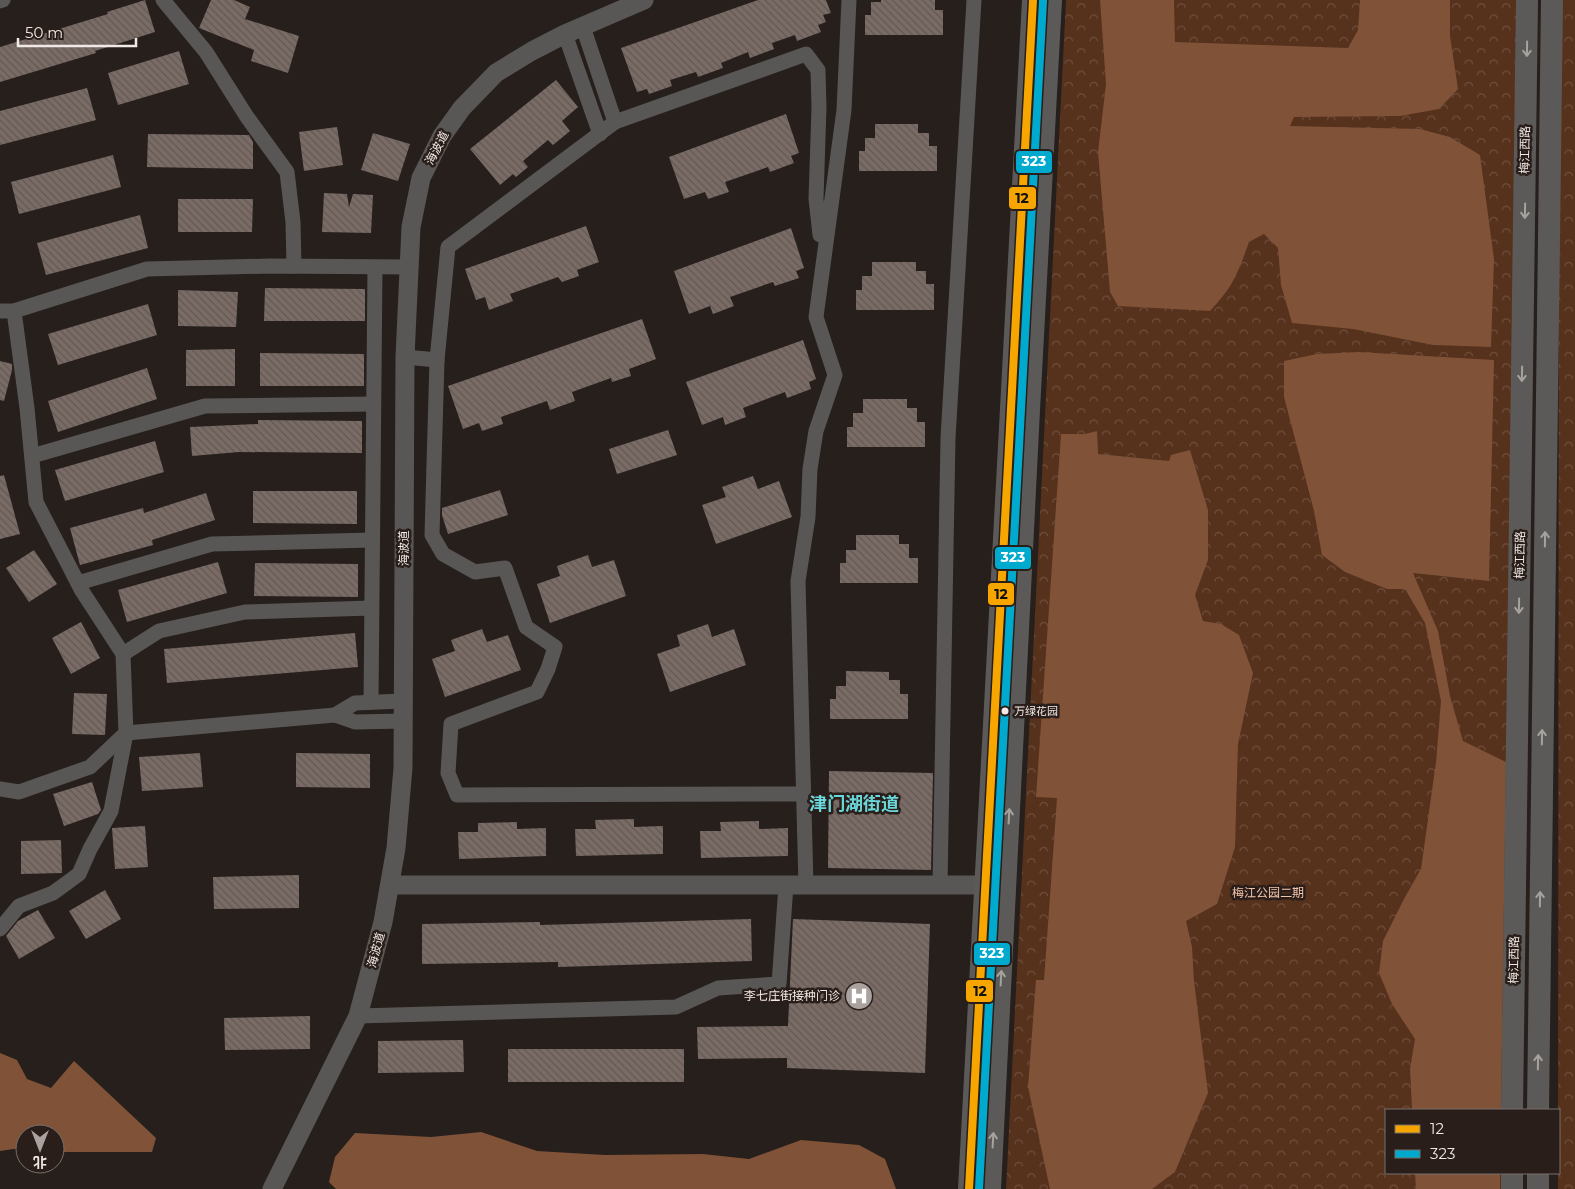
<svg xmlns="http://www.w3.org/2000/svg" width="1575" height="1189" font-family="Montserrat,'Noto Sans SC',sans-serif">
<style>
.park{fill:url(#park-crowns)}
.water{fill:#805238}
.building{fill:url(#building-back-hatch)}
.lines{fill:none;stroke-linecap:round;stroke-linejoin:round}
.minor{stroke:#595755;stroke-width:15}
.tertiary{stroke:#595755;stroke-width:19}
.secondary{stroke:#5c5a58;stroke-width:22}
.bus-1-casing{stroke:#291e19;stroke-width:11}
.bus-2-casing{stroke:#291e19;stroke-width:11}
.bus-1{stroke:#f7a600;stroke-width:8}
.bus-2{stroke:#00a9ce;stroke-width:8}
.oneway{stroke:#a6a29e}
.bus-dot{fill:#f1e9e5;stroke:#291e19;stroke-width:2}
.labels{text-anchor:middle;stroke-width:5;stroke-linejoin:round;paint-order:stroke}
.bus-label{font-size:11px;fill:#f1e9e5;stroke:#291e19;text-anchor:start}
.street-label{font-size:12px;fill:#f1e9e5;stroke:#291e19}
.park-label{font-size:12px;fill:#f4c4ab;stroke:#291e19}
.poi-label{font-size:12px;fill:#f1e9e5;stroke:#291e19;text-anchor:end}
.district-label{font-size:18px;font-weight:bold;fill:#6ad7db;stroke:#291e19}
.line-badge{stroke:#291e19;stroke-width:2}
.badge-label{font-size:14px;text-anchor:middle;font-weight:bold;fill:#fff}
.pale-badge-label{font-size:14px;text-anchor:middle;font-weight:bold;fill:#111}
</style>
<defs>
<pattern id="park-crowns" width="20" height="18" patternUnits="userSpaceOnUse" patternTransform="scale(1.25)"><rect width="20" height="18" fill="#56311c"/><path d="M2 6a3 3 0 1 1 6 0M12 15a3 3 0 1 1 6 0" fill="none" stroke="#6f4f3d"/></pattern>
<pattern id="building-back-hatch" width="6" height="6" patternUnits="userSpaceOnUse" patternTransform="scale(1.25)"><rect width="6" height="6" fill="#7a6b65"/><path d="M-1 5l2 2M0 0l6 6M5-1l2 2" fill="none" stroke="#615855"/></pattern>
</defs>
<rect width="100%" height="100%" fill="#261f1c"/>
<g class="park">
<path d="M 1066,0 L 1520,0 L 1514,1110 L 1386,1110 L 1386,1173 L 1514,1173 L 1514,1189 L 1006,1189 Z"/>
<path d="M 1559,0 L 1575,0 L 1575,1189 L 1558,1189 Z"/>
</g>
<g class="water">
<path d="M 1100,0 L 1174,0 L 1175,42 L 1348,48 L 1358,30 L 1360,0 L 1450,0 L 1450,36 L 1458,89 L 1439,109 L 1400,116 L 1294,117 L 1290,126 L 1420,129 L 1450,137 L 1480,155 L 1494,259 L 1491,347 L 1433,345 L 1353,329 L 1292,323 L 1281,285 L 1278,248 L 1264,234 L 1249,242 C 1238,273 1233,287 1210,311 L 1118,306 L 1110,292 L 1098,152 L 1106,84 Z"/>
<path d="M 1359,352 L 1494,360 L 1489,581 L 1413,573 L 1438,631 L 1450,696 L 1463,741 L 1506,762 L 1501,1110 L 1412,1110 L 1410,1069 L 1415,1039 L 1392,1004 L 1379,973 L 1383,941 L 1405,897 L 1421,869 L 1436,762 L 1441,701 L 1425,623 L 1405,589 L 1387,589 L 1345,572 L 1322,555 L 1314,511 L 1284,397 L 1284,361 L 1317,354 Z"/>
<path d="M 1097,431 L 1098,454 L 1169,461 L 1171,455 L 1190,450 L 1208,510 L 1208,560 L 1195,595 L 1203,621 L 1221,624 L 1239,635 L 1253,673 L 1238,744 L 1235,847 L 1217,904 L 1186,921 L 1192,947 L 1194,981 L 1208,1093 L 1175,1172 L 1152,1189 L 1050,1189 L 1028,1087 L 1036,980 L 1044,980 L 1057,798 L 1036,797 L 1061,434 L 1085,434 Z"/>
<path d="M 0,1053 L 17,1060 L 27,1079 L 51,1088 L 74,1061 L 156,1138 L 152,1152 L 55,1152 L 55,1134 L 25,1134 L 25,1148 L 20,1148 L 0,1151 Z"/>
<path d="M 481,1132 L 537,1151 L 605,1155 L 703,1154 L 749,1159 L 801,1140 L 859,1145 L 885,1159 L 896,1189 L 336,1189 L 329,1182 L 335,1157 L 355,1133 L 431,1137 Z"/>
<path d="M 1415,1173 L 1500,1173 L 1500,1189 L 1416,1189 Z"/>
</g>
<g class="building">
<path d="M 145,0 L 155,32 L 95,51 L 96,53 L 0,82 L 0,47 L 108,14 L 107,12 Z"/>
<path d="M 211,0 L 234,0 L 250,7 L 245,19 L 299,36 L 288,73 L 251,61 L 254,50 L 199,28 Z"/>
<path d="M 758,0 L 826,0 L 831,13 L 823,15 L 826,22 L 818,25 L 821,32 L 797,41 L 795,35 L 772,43 L 774,49 L 750,58 L 748,52 L 721,63 L 723,68 L 698,77 L 696,72 L 670,80 L 672,86 L 649,94 L 647,89 L 637,92 L 621,48 Z"/>
<path d="M 881,0 L 935,0 L 935,10 L 943,10 L 943,35 L 865,35 L 865,15 L 871,15 L 871,2 L 881,2 Z"/>
<path d="M 179,51 L 189,84 L 118,105 L 108,73 Z"/>
<path d="M 556,80 L 578,107 L 562,121 L 570,131 L 553,145 L 548,140 L 523,161 L 528,167 L 516,177 L 513,174 L 500,185 L 470,149 Z"/>
<path d="M 87,88 L 96,120 L 0,145 L 0,111 Z"/>
<path d="M 786,114 L 799,153 L 791,156 L 794,163 L 770,172 L 768,167 L 725,182 L 729,192 L 708,199 L 705,192 L 684,199 L 669,157 Z"/>
<path d="M 875,124 L 918,124 L 918,133 L 929,133 L 929,146 L 937,146 L 937,171 L 859,171 L 859,151 L 865,151 L 865,138 L 875,138 Z"/>
<path d="M 337,127 L 343,165 L 304,171 L 299,132 Z"/>
<path d="M 373,133 L 410,144 L 398,181 L 361,170 Z"/>
<path d="M 148,134 L 249,135 L 253,142 L 253,169 L 147,167 Z"/>
<path d="M 113,155 L 121,187 L 19,214 L 11,182 Z"/>
<path d="M 324,193 L 347,194 L 349,207 L 353,194 L 373,195 L 371,233 L 322,232 Z"/>
<path d="M 178,199 L 253,199 L 252,232 L 178,232 Z"/>
<path d="M 140,215 L 148,248 L 46,275 L 37,243 Z"/>
<path d="M 586,226 L 599,262 L 577,270 L 579,276 L 562,282 L 558,277 L 510,294 L 513,301 L 489,310 L 485,297 L 476,300 L 465,269 Z"/>
<path d="M 791,228 L 804,268 L 796,271 L 799,278 L 775,286 L 773,282 L 730,297 L 734,306 L 713,314 L 710,306 L 689,314 L 674,271 Z"/>
<path d="M 872,262 L 916,262 L 916,271 L 926,271 L 926,284 L 934,284 L 934,310 L 856,310 L 856,290 L 862,290 L 862,276 L 872,276 Z"/>
<path d="M 265,288 L 365,289 L 365,321 L 264,321 Z"/>
<path d="M 178,290 L 238,292 L 236,327 L 178,326 Z"/>
<path d="M 148,304 L 157,335 L 58,365 L 48,334 Z"/>
<path d="M 642,319 L 656,359 L 629,369 L 631,376 L 612,382 L 611,378 L 572,392 L 575,401 L 550,410 L 547,401 L 501,417 L 503,424 L 482,431 L 479,423 L 463,429 L 448,386 Z"/>
<path d="M 803,340 L 816,379 L 809,382 L 811,389 L 787,398 L 785,392 L 743,408 L 746,417 L 725,425 L 723,417 L 702,425 L 686,382 Z"/>
<path d="M 235,349 L 235,386 L 186,386 L 186,350 Z"/>
<path d="M 260,353 L 364,354 L 364,386 L 260,386 Z"/>
<path d="M 0,361 L 12,364 L 12,370 L 4,401 L 0,400 Z"/>
<path d="M 147,368 L 157,399 L 58,432 L 48,401 Z"/>
<path d="M 863,399 L 907,399 L 907,408 L 917,408 L 917,422 L 925,422 L 925,447 L 847,447 L 847,427 L 853,427 L 853,413 L 863,413 Z"/>
<path d="M 258,420 L 362,421 L 362,453 L 239,452 L 192,456 L 190,427 L 258,424 Z"/>
<path d="M 668,430 L 677,455 L 617,474 L 609,449 Z"/>
<path d="M 155,441 L 164,472 L 65,501 L 55,470 Z"/>
<path d="M 4,475 L 20,534 L 0,539 L 0,476 Z"/>
<path d="M 753,476 L 758,489 L 779,481 L 792,517 L 716,544 L 702,505 L 726,497 L 722,487 Z"/>
<path d="M 500,490 L 508,515 L 448,534 L 442,515 L 442,508 Z"/>
<path d="M 253,491 L 357,491 L 357,524 L 253,523 Z"/>
<path d="M 206,493 L 215,520 L 152,540 L 153,545 L 80,565 L 70,528 L 143,508 L 144,513 Z"/>
<path d="M 856,535 L 899,535 L 899,544 L 909,544 L 909,558 L 918,558 L 918,583 L 840,583 L 840,563 L 846,563 L 846,550 L 856,550 Z"/>
<path d="M 34,550 L 57,584 L 29,602 L 6,568 Z"/>
<path d="M 588,555 L 592,567 L 614,560 L 626,596 L 550,623 L 537,584 L 560,576 L 557,566 Z"/>
<path d="M 218,562 L 227,593 L 127,622 L 118,590 Z"/>
<path d="M 255,563 L 358,564 L 358,597 L 254,596 Z"/>
<path d="M 81,622 L 100,658 L 71,674 L 52,638 Z"/>
<path d="M 708,624 L 712,637 L 734,629 L 746,665 L 670,692 L 657,654 L 680,646 L 677,635 Z"/>
<path d="M 482,629 L 487,642 L 508,635 L 521,670 L 445,697 L 432,659 L 455,651 L 451,640 Z"/>
<path d="M 355,633 L 358,667 L 167,683 L 164,649 Z"/>
<path d="M 846,671 L 889,672 L 889,680 L 900,680 L 900,694 L 908,694 L 908,719 L 830,719 L 830,699 L 836,699 L 836,686 L 846,686 Z"/>
<path d="M 74,693 L 107,694 L 105,735 L 72,734 Z"/>
<path d="M 200,753 L 203,787 L 142,791 L 139,757 Z"/>
<path d="M 296,753 L 370,754 L 370,788 L 296,787 Z"/>
<path d="M 829,771 L 933,773 L 931,870 L 828,868 Z"/>
<path d="M 92,782 L 101,810 L 98,814 L 64,826 L 53,794 Z"/>
<path d="M 634,819 L 634,827 L 663,826 L 663,854 L 576,856 L 575,829 L 596,829 L 595,820 Z"/>
<path d="M 759,821 L 759,829 L 788,828 L 788,856 L 701,858 L 700,831 L 721,831 L 720,822 Z"/>
<path d="M 517,822 L 517,829 L 546,828 L 546,856 L 459,859 L 458,832 L 478,832 L 478,823 Z"/>
<path d="M 145,826 L 148,867 L 115,869 L 112,828 Z"/>
<path d="M 61,840 L 62,873 L 21,874 L 21,841 Z"/>
<path d="M 299,875 L 299,908 L 214,909 L 213,877 Z"/>
<path d="M 105,890 L 121,919 L 86,939 L 69,911 Z"/>
<path d="M 38,910 L 55,938 L 19,959 L 6,936 L 18,921 Z"/>
<path d="M 751,919 L 752,961 L 558,967 L 558,962 L 422,964 L 422,924 L 540,922 L 540,925 Z"/>
<path d="M 793,919 L 930,924 L 925,1073 L 787,1068 L 787,1058 L 698,1059 L 697,1027 L 788,1026 Z"/>
<path d="M 310,1016 L 310,1049 L 225,1050 L 224,1018 Z"/>
<path d="M 463,1040 L 464,1072 L 378,1073 L 378,1041 Z"/>
<rect x="508" y="1049" width="176" height="33"/>
</g>
<g class="lines">
<g class="minor">
<path d="M 163,0 L 206,52 L 247,117 L 287,172 L 293,222 L 294,266"/>
<path d="M 0,1 L 3,0"/>
<path d="M 565,34 L 600,134"/>
<path d="M 615,122 L 806,54 L 818,70 L 819,107 L 816,199 L 820,235"/>
<path d="M 0,311 L 14,311 L 147,269 L 270,266 L 409,267"/>
<path d="M 14,311 L 27,408 L 36,502 L 82,591 L 123,654 L 126,733 L 335,715 L 355,722 L 403,721"/>
<path d="M 405,357 L 437,360 L 448,247 L 615,122 L 583,27"/>
<path d="M 437,360 L 432,535 L 443,554 L 475,572 L 505,568 L 526,627 L 555,647 L 548,669 L 537,692 L 451,724 L 448,773 L 457,795 L 804,794"/>
<path d="M 32,456 L 205,406 L 373,404"/>
<path d="M 78,583 L 212,544 L 372,540"/>
<path d="M 123,654 L 159,631 L 245,612 L 371,608"/>
<path d="M 371,702 L 375,267"/>
<path d="M 335,715 L 355,703 L 403,701"/>
<path d="M 0,789 L 19,792 L 90,767 L 126,733"/>
<path d="M 806,885 L 798,581 L 808,517 L 810,469 L 816,431 L 835,375 L 816,317 L 844,110 L 849,0"/>
<path d="M 940,885 L 948,438 L 974,0"/>
<path d="M 0,929 L 19,906 L 53,893 L 79,874 L 90,849 L 111,811 L 126,733"/>
<path d="M 358,1016 L 676,1007 L 718,988 L 779,984 L 786,885"/>
</g>
<g class="tertiary">
<path d="M 390,885 L 999,885"/>
<path d="M 272,1189 L 358,1016 L 383,922 L 396,848 L 403,768 L 405,357 L 411,227 L 421,178 L 442,136 L 462,108 L 496,73 L 532,51 L 565,34 L 644,0"/>
</g>
<g class="secondary">
<path d="M 1512,1110 L 1527,0"/>
<path d="M 1538,1110 L 1552,0"/>
<path d="M 1512,1173 L 1512,1189"/>
<path d="M 1538,1173 L 1538,1189"/>
<path d="M 969,1189 L 1033,0"/>
<path d="M 990,1189 L 1029,410 L 1051,0"/>
</g>
<g class="bus-1-casing">
<path id="bus-1" d="M 969,1189 L 1033,0"/>
</g>
<g class="bus-2-casing">
<path id="bus-2" d="M 979,1189 L 1043,1"/>
</g>
<use href="#bus-1" class="bus-1"/>
<use href="#bus-2" class="bus-2"/>
</g>
<defs><path id="oneway-shaft" d="M-6 0H5M1.5-3L5.5 0L1.5 3" fill="none" stroke-width="1.6" stroke-linecap="round" stroke-linejoin="round" transform="scale(1.25)"/></defs>
<g class="oneway">
<use href="#oneway-shaft" transform="translate(1527 49) rotate(91)"/>
<use href="#oneway-shaft" transform="translate(1525 211) rotate(91)"/>
<use href="#oneway-shaft" transform="translate(1522 374) rotate(91)"/>
<use href="#oneway-shaft" transform="translate(1545 539) rotate(-89)"/>
<use href="#oneway-shaft" transform="translate(1519 606) rotate(91)"/>
<use href="#oneway-shaft" transform="translate(1542 737) rotate(-89)"/>
<use href="#oneway-shaft" transform="translate(1009 816) rotate(-87)"/>
<use href="#oneway-shaft" transform="translate(1540 899) rotate(-89)"/>
<use href="#oneway-shaft" transform="translate(1001 978) rotate(-87)"/>
<use href="#oneway-shaft" transform="translate(1538 1062) rotate(-89)"/>
<use href="#oneway-shaft" transform="translate(993 1140) rotate(-87)"/>
</g>
<defs>
<g id="hospital-disc" transform="scale(1.4375)"><circle r="9.5" fill="#aaa29f" stroke="#291e19"/><path d="M-5-5h3v3.5h4V-5h3V5h-3V1.5h-4V5h-3Z" fill="#fff"/></g>
</defs>
<g fill-rule="evenodd">
<use href="#hospital-disc" x="859" y="996"/>
</g>
<circle class="bus-dot" cx="1005" cy="711" r="4.5"/>
<g class="labels">
<g class="bus-label">
<text x="1014" y="715">万绿花园</text>
</g>
<g class="street-label">
<text transform="translate(437 148) rotate(-62)" y="4">海波道</text>
<text transform="translate(1525 150) rotate(-89)" y="4">梅江西路</text>
<text transform="translate(404 548) rotate(-90)" y="4">海波道</text>
<text transform="translate(1520 555) rotate(-89)" y="4">梅江西路</text>
<text transform="translate(376 950) rotate(-75)" y="4">海波道</text>
<text transform="translate(1514 960) rotate(-89)" y="4">梅江西路</text>
</g>
<g class="park-label">
<text x="1268" y="897">梅江公园二期</text>
</g>
<g class="poi-label">
<text x="840" y="1000">李七庄街接种门诊</text>
</g>
<g class="district-label">
<text x="854" y="810">津门湖街道</text>
</g>
</g>
<g class="line-badge">
<rect x="1015" y="150" width="38" height="24" rx="5" fill="#00a9ce"/>
<rect x="1008" y="186" width="29" height="24" rx="5" fill="#f7a600"/>
<rect x="994" y="546" width="38" height="24" rx="5" fill="#00a9ce"/>
<rect x="987" y="582" width="28" height="24" rx="5" fill="#f7a600"/>
<rect x="973" y="942" width="38" height="24" rx="5" fill="#00a9ce"/>
<rect x="965" y="979" width="29" height="24" rx="5" fill="#f7a600"/>
</g>
<g class="badge-label">
<text x="1034" y="166">323</text>
<text x="1013" y="562">323</text>
<text x="992" y="958">323</text>
</g>
<g class="pale-badge-label">
<text x="1022" y="203">12</text>
<text x="1001" y="599">12</text>
<text x="980" y="996">12</text>
</g>
<rect x="1385" y="1109" width="175" height="65" fill="#291e19" stroke="#796f6b"/>
<rect x="1395" y="1125" width="25" height="8" fill="#f7a600" stroke="#796f6b"/>
<text x="1430" y="1134" font-size="15" fill="#f1e9e5">12</text>
<rect x="1395" y="1150" width="25" height="8" fill="#00a9ce" stroke="#796f6b"/>
<text x="1430" y="1159" font-size="15" fill="#f1e9e5">323</text>
<g transform="translate(40 1149) rotate(180)"><circle r="24" fill="#291e19" stroke="#796f6b"/>
<path d="M0-4L9 19L0 12L-9 19Z" fill="#aaa29f"/>
<text y="-8" font-size="14" font-weight="bold" text-anchor="middle" fill="#f1e9e5">北</text>
</g>
<path d="M18 38v8h118v-8" fill="none" stroke="#f1e9e5" stroke-width="2.5"/>
<text x="25" y="38" font-size="15" fill="#f1e9e5" stroke="#291e19" stroke-width="4" paint-order="stroke">50 m</text>
</svg>
